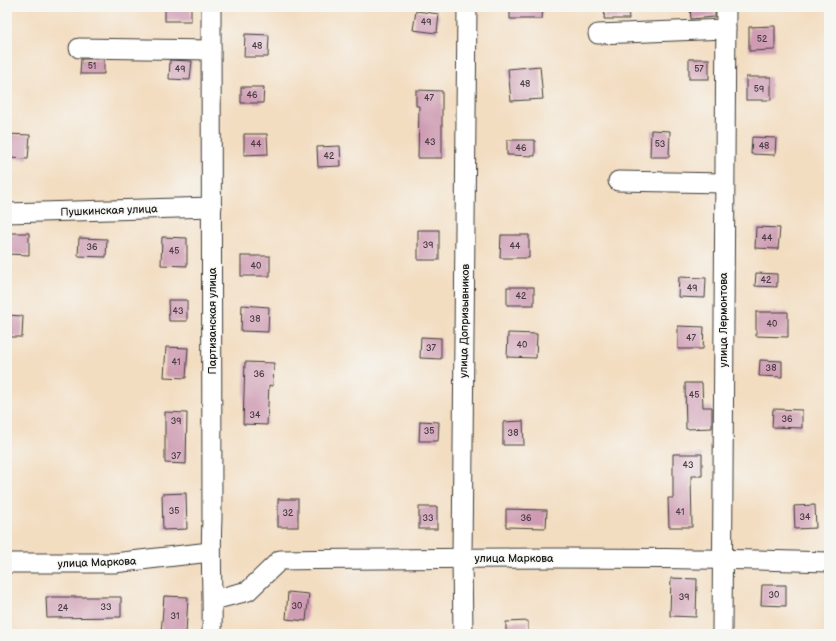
<svg xmlns="http://www.w3.org/2000/svg" width="836" height="641" font-family="'Balsamiq Sans',sans-serif">
<style>
.building{fill:#ce9bb2}
.lines{fill:none;stroke-linecap:round;stroke-linejoin:round}
.minor-casing{stroke:#3c3935;stroke-width:21}
.minor{stroke:#fff;stroke-width:19}
.labels{text-anchor:middle;stroke-width:3;stroke-linejoin:round;paint-order:stroke}
.number-label{font-size:9px;fill:#483c42}
.street-label{font-size:11px;fill:#1c1c1c;stroke:#f6f6f2}
</style>
<rect width="100%" height="100%" fill="#f6f6f2"/>
<filter id="ink" filterUnits="userSpaceOnUse"><feTurbulence type="fractalNoise" baseFrequency=".025" numOctaves="2"/><feDisplacementMap in="SourceGraphic" scale="8" xChannelSelector="R" yChannelSelector="G"/><feConvolveMatrix kernelMatrix="1 2 1 2 8 2 1 2 1" color-interpolation-filters="sRGB"/></filter>
<filter id="wash" filterUnits="userSpaceOnUse"><feTurbulence type="fractalNoise" baseFrequency=".012" numOctaves="4" result="noise"/><feDisplacementMap in="SourceGraphic" scale="16" xChannelSelector="R" yChannelSelector="G"/><feGaussianBlur stdDeviation="0.9" result="paint"/><feColorMatrix in="noise" values="0 0 0 0 0 0 0 0 0 0 0 0 0 0 0 0 0 1.4 0 .05"/><feComposite in="paint" operator="in"/></filter>
<g filter="url(#wash)">
<rect width="100%" height="100%" fill="#f3ddc1"/>
<g id="blocks">
<g class="building">
<rect x="165" y="7" width="26" height="14"/>
<path d="M 510,7 L 543,7 L 542,19 L 510,19 Z"/>
<path d="M 605,7 L 628,7 L 629,19 L 604,19 Z"/>
<path d="M 690,7 L 715,7 L 715,17 L 691,19 Z"/>
<path d="M 416,11 L 439,14 L 437,33 L 413,30 Z"/>
<path d="M 775,26 L 775,50 L 749,51 L 749,27 Z"/>
<path d="M 245,34 L 269,35 L 268,57 L 244,57 Z"/>
<path d="M 81,59 L 104,59 L 104,74 L 80,74 Z"/>
<rect x="689" y="59" width="20" height="20"/>
<path d="M 170,60 L 192,61 L 190,80 L 169,79 Z"/>
<path d="M 540,66 L 543,99 L 511,101 L 508,69 Z"/>
<rect x="746" y="77" width="25" height="23"/>
<path d="M 241,87 L 264,87 L 263,103 L 241,103 Z"/>
<path d="M 416,90 L 442,91 L 442,158 L 418,158 L 419,106 L 416,106 Z"/>
<path d="M 651,130 L 670,131 L 669,157 L 650,157 Z"/>
<path d="M 7,134 L 30,135 L 28,159 L 7,158 Z"/>
<path d="M 244,134 L 267,134 L 268,154 L 244,155 Z"/>
<path d="M 752,137 L 776,138 L 775,155 L 751,154 Z"/>
<path d="M 507,140 L 535,140 L 535,156 L 507,155 Z"/>
<path d="M 340,146 L 341,166 L 318,167 L 317,147 Z"/>
<path d="M 756,227 L 780,228 L 778,249 L 755,248 Z"/>
<rect x="418" y="230" width="21" height="30"/>
<path d="M 7,233 L 29,233 L 29,255 L 7,254 Z"/>
<path d="M 501,235 L 529,235 L 529,258 L 500,258 Z"/>
<path d="M 162,237 L 187,238 L 187,266 L 161,265 Z"/>
<path d="M 79,238 L 107,239 L 106,257 L 78,256 Z"/>
<rect x="241" y="256" width="29" height="20"/>
<path d="M 756,273 L 777,274 L 777,287 L 755,286 Z"/>
<path d="M 679,277 L 706,278 L 705,298 L 678,297 Z"/>
<rect x="507" y="287" width="27" height="18"/>
<path d="M 168,300 L 187,300 L 187,321 L 169,321 Z"/>
<path d="M 242,305 L 269,307 L 268,332 L 241,331 Z"/>
<path d="M 756,312 L 788,312 L 788,337 L 756,336 Z"/>
<path d="M 7,315 L 23,316 L 22,337 L 7,337 Z"/>
<path d="M 678,326 L 704,327 L 703,349 L 678,349 Z"/>
<path d="M 508,333 L 537,334 L 536,358 L 507,357 Z"/>
<path d="M 421,337 L 441,338 L 441,359 L 420,358 Z"/>
<path d="M 166,347 L 188,348 L 186,378 L 164,377 Z"/>
<path d="M 760,360 L 782,361 L 782,377 L 759,376 Z"/>
<path d="M 245,362 L 274,363 L 273,386 L 269,385 L 267,425 L 243,424 Z"/>
<path d="M 685,383 L 702,383 L 703,407 L 712,407 L 712,428 L 686,429 Z"/>
<path d="M 773,409 L 802,410 L 802,428 L 772,427 Z"/>
<path d="M 165,412 L 187,413 L 186,464 L 165,463 Z"/>
<path d="M 420,421 L 439,422 L 438,441 L 419,441 Z"/>
<path d="M 523,421 L 524,445 L 503,445 L 503,422 Z"/>
<path d="M 673,454 L 702,454 L 702,476 L 691,476 L 692,527 L 669,527 L 668,498 L 673,498 Z"/>
<path d="M 186,493 L 187,529 L 163,530 L 162,494 Z"/>
<rect x="278" y="499" width="20" height="28"/>
<path d="M 815,505 L 816,528 L 795,529 L 794,506 Z"/>
<rect x="419" y="507" width="18" height="22"/>
<path d="M 506,509 L 547,510 L 546,528 L 506,527 Z"/>
<path d="M 671,578 L 697,579 L 696,617 L 670,616 Z"/>
<path d="M 762,585 L 786,585 L 786,606 L 761,605 Z"/>
<path d="M 288,592 L 309,594 L 306,621 L 286,619 Z"/>
<path d="M 164,596 L 188,597 L 186,634 L 161,634 Z"/>
<path d="M 46,597 L 121,597 L 121,617 L 47,618 Z"/>
<path d="M 528,621 L 528,634 L 506,634 L 506,622 Z"/>
</g>
</g>
</g>
<g filter="url(#ink)">
<use href="#blocks" fill-opacity="0" stroke="#3c3935" stroke-width="1"/>
<g class="lines">
<g class="minor-casing">
<g id="minor">
<path d="M 211,7 L 212,519 C 210,557 213,595 212,634"/>
<path d="M 598,34 L 726,29"/>
<path d="M 79,48 L 211,50"/>
<path d="M 618,181 L 724,183"/>
<path d="M 7,213 L 212,207"/>
<path d="M 7,563 L 114,563 L 210,552"/>
<path d="M 213,600 L 248,591 L 280,560 C 463,558 646,556 829,562"/>
<path d="M 463,634 L 462,558 L 467,7"/>
<path d="M 722,634 L 726,7"/>
</g>
</g>
<use href="#minor" class="minor"/>
</g>
</g>
<g class="labels">
<g class="number-label">
<text x="426" y="25">49</text>
<text x="762" y="42">52</text>
<text x="257" y="49">48</text>
<text x="92" y="69">51</text>
<text x="180" y="72">49</text>
<text x="699" y="72">57</text>
<text x="525" y="87">48</text>
<text x="759" y="92">59</text>
<text x="252" y="98">46</text>
<text x="429" y="101">47</text>
<text x="430" y="145">43</text>
<text x="256" y="147">44</text>
<text x="660" y="147">53</text>
<text x="764" y="149">48</text>
<text x="521" y="151">46</text>
<text x="329" y="159">42</text>
<text x="767" y="241">44</text>
<text x="428" y="248">39</text>
<text x="515" y="249">44</text>
<text x="92" y="250">36</text>
<text x="174" y="254">45</text>
<text x="256" y="269">40</text>
<text x="766" y="283">42</text>
<text x="692" y="291">49</text>
<text x="521" y="299">42</text>
<text x="178" y="314">43</text>
<text x="255" y="322">38</text>
<text x="772" y="327">40</text>
<text x="691" y="341">47</text>
<text x="522" y="348">40</text>
<text x="431" y="351">37</text>
<text x="176" y="365">41</text>
<text x="771" y="371">38</text>
<text x="259" y="377">36</text>
<text x="694" y="398">45</text>
<text x="255" y="418">34</text>
<text x="787" y="422">36</text>
<text x="176" y="424">39</text>
<text x="429" y="434">35</text>
<text x="513" y="436">38</text>
<text x="176" y="459">37</text>
<text x="688" y="468">43</text>
<text x="174" y="514">35</text>
<text x="680" y="515">41</text>
<text x="288" y="516">32</text>
<text x="805" y="520">34</text>
<text x="428" y="521">33</text>
<text x="526" y="521">36</text>
<text x="774" y="598">30</text>
<text x="684" y="600">39</text>
<text x="297" y="609">30</text>
<text x="106" y="610">33</text>
<text x="63" y="611">24</text>
<text x="175" y="619">31</text>
</g>
<g class="street-label">
<text transform="translate(109 210) rotate(-2)" y="4">Пушкинская улица</text>
<text transform="translate(723 320) rotate(-90)" y="4">улица Лермонтова</text>
<text transform="translate(212 321) rotate(-90)" y="4">Партизанская улица</text>
<text transform="translate(464 321) rotate(-89)" y="4">улица Допризывников</text>
<text x="514" y="562">улица Маркова</text>
<text transform="translate(97 562) rotate(-2)" y="4">улица Маркова</text>
</g>
</g>
<rect width="836" height="641" fill="none" stroke="#f6f6f2" stroke-width="24"/>
</svg>
